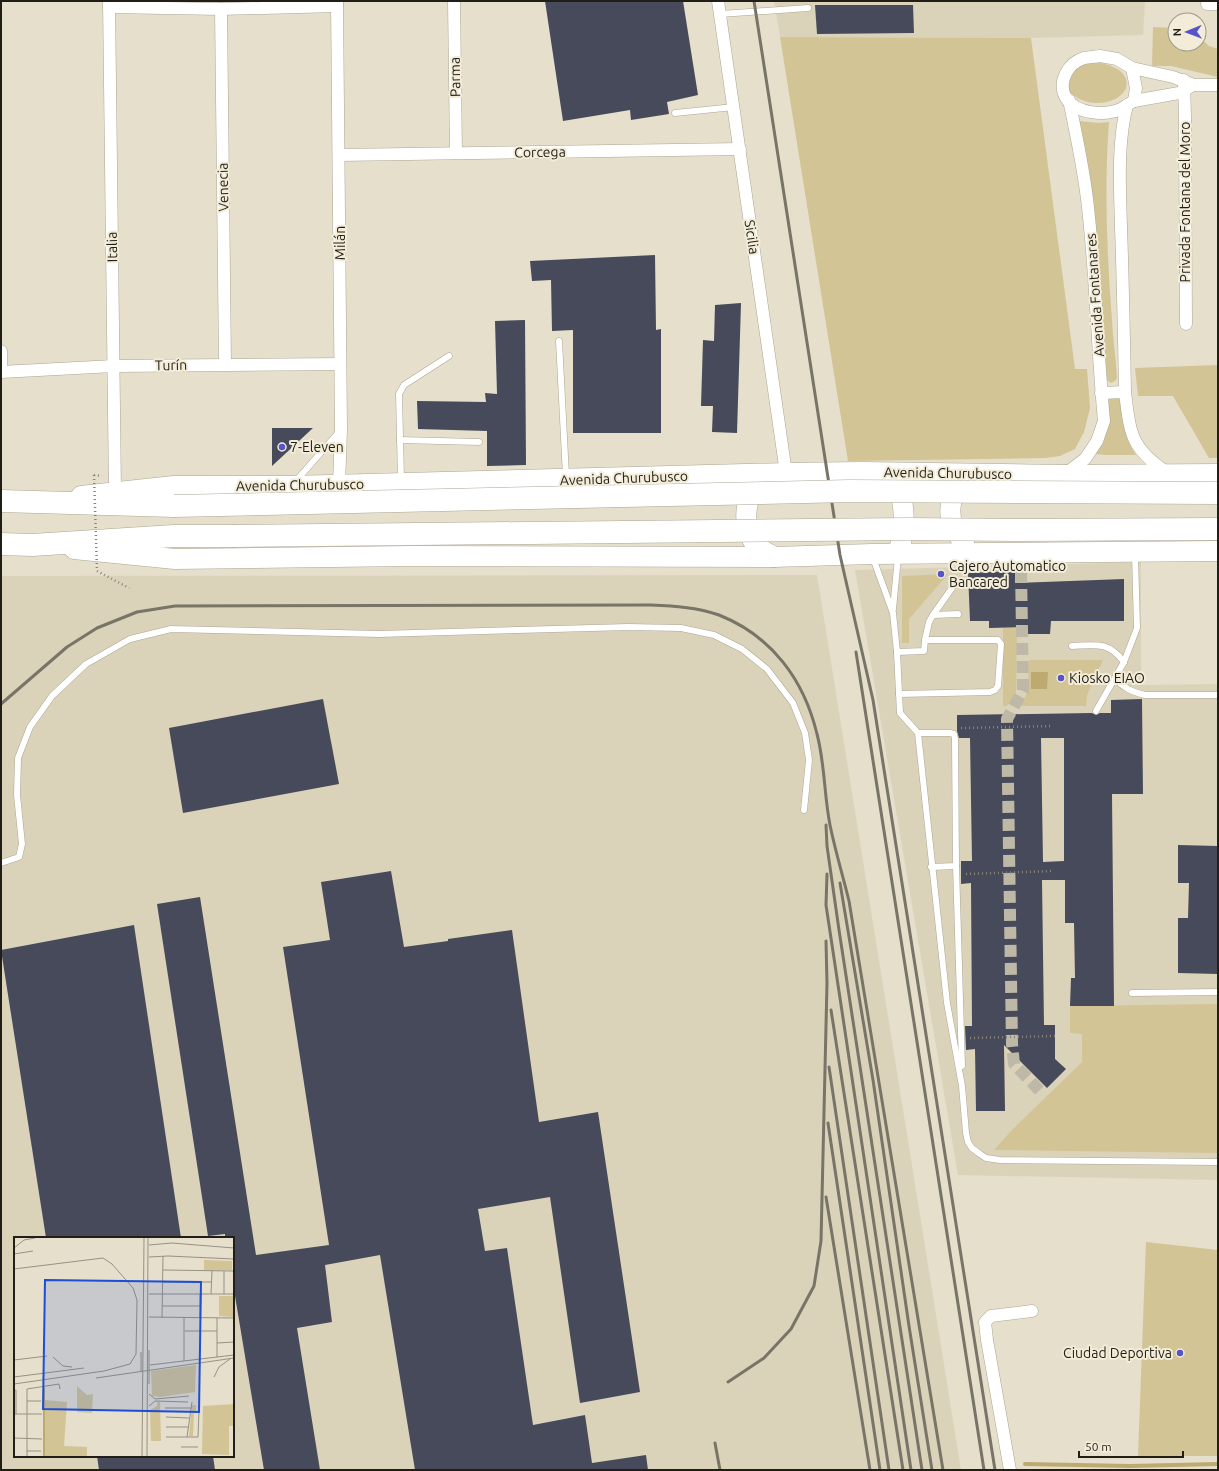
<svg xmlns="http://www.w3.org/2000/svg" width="1219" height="1471" font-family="Ubuntu,sans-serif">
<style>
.built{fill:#dbd3b9;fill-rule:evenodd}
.green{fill:#d2c495}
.water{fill:#bcaa71}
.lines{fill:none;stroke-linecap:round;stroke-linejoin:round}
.stream{stroke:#bcaa71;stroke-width:4}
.building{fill:#474a5a;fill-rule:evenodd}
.street-tunnel{stroke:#beb8a7;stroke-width:12;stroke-dasharray:12 6;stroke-linecap:butt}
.lane-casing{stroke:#aca693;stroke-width:7}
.street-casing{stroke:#aca693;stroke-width:13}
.primary-casing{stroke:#aca693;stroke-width:21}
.highway-casing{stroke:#aca693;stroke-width:23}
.path{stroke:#878375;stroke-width:2.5;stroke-dasharray:1 3;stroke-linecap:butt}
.lane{stroke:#fff;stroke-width:6}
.street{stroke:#fff;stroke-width:12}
.primary{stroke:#fff;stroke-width:20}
.highway{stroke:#fff;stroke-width:22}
.rail{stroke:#787467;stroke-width:3}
.highway-bridge-casing{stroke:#aca693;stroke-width:23;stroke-linecap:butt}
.path-bridge{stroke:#878375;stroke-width:2.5;stroke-dasharray:1 3;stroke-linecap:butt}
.highway-bridge{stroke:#fff;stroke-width:22}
.poi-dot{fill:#5454cb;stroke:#f3ecd8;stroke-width:1.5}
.labels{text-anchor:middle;stroke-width:4;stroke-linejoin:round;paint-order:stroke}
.street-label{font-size:14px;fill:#201e17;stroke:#f3ecd8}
.poi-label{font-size:14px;fill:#201e17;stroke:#f3ecd8;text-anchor:start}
.inset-river{fill:none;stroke:#bcaa71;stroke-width:2}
.inset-road{fill:none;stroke:#969283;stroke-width:1}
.view{fill:#1d4ed8;fill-opacity:0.15;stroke:#1d4ed8;stroke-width:2}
.inset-edge{fill:none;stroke:#201e17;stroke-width:2}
</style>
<rect width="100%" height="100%" fill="#e5dfcb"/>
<g class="built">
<path d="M 774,1 L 1145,1 L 1143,35 L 1031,38 L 780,37 Z"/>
<path d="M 1141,562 L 1141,685 L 1218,684 L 1218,1180 L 958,1175 L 855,570 Z"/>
<path d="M 817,575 L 961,1470 L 1,1470 L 1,576 ZM 15,1238 L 233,1238 L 233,1456 L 15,1456 Z"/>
</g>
<g class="green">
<path d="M 1153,27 L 1175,28 L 1175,44 L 1199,44 L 1199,37 L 1209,46 L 1218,49 L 1218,77 L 1171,66 L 1152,66 Z"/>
<path d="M 780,37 L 1031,38 L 1075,369 L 1087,369 L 1090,408 L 1084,432 L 1075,449 L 1060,456 L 1045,458 L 848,461 Z"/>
<path d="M 1091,62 C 1104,62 1131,69 1126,88 C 1124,93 1119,97 1115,99 C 1099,107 1078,103 1067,89 L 1068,74 L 1083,64 Z"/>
<path d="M 1079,121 L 1099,123 L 1109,122 C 1104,188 1107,255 1112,321 C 1113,340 1116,359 1117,378 L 1115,381 L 1111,383 L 1107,380 L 1100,273 L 1095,225 Z"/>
<path d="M 1218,365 L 1218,458 L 1209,458 L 1173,396 L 1138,396 L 1135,368 Z"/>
<path d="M 1112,397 L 1118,397 L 1120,401 C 1124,420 1124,438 1136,455 L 1107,455 L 1094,454 L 1107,402 L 1109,399 Z"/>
<path d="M 948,574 L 909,619 L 909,643 L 902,643 L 902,576 Z"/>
<path d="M 1003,628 L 1017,628 L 1016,692 L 1007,706 L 1003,706 Z"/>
<path d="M 1029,660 L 1103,660 L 1087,695 L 1086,706 L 1021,706 L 1028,691 Z"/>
<path d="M 1218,1004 L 1218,1153 L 994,1150 L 1012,1130 L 1082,1062 L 1082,1034 L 1070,1033 L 1070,1006 Z"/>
<path d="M 1146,1242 L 1218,1250 L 1218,1456 L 1138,1456 Z"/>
</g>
<path class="water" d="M 1031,672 L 1048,672 L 1047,689 L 1031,689 Z"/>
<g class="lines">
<path class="stream" d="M 1025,1464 L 1130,1466 L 1218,1464"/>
</g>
<g class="building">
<path d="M 545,1 L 683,1 L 698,95 L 667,102 L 669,114 L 631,120 L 630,110 L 563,121 Z"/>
<path d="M 815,5 L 913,5 L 914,33 L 817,34 Z"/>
<path d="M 655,255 L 656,330 L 661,329 L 661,433 L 573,433 L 573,330 L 552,331 L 551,280 L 532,281 L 530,261 Z"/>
<path d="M 741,303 L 737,433 L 712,432 L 713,406 L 701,406 L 703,340 L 714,341 L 715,305 Z"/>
<path d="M 525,320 L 526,465 L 487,466 L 487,431 L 418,429 L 417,401 L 486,402 L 485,393 L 497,394 L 495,321 Z"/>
<path d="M 272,428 L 313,428 L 272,466 Z"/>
<path d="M 1015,571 L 1015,583 L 1124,579 L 1124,621 L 1051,621 L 1050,634 L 1025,634 L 1025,627 L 989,628 L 989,621 L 970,621 L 968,573 Z"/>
<path d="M 323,699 L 339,784 L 183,813 L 169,728 Z"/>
<path d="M 1142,699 L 1143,794 L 1112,794 L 1114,1006 L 1070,1006 L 1071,978 L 1075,978 L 1074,923 L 1065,923 L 1065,880 L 1042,880 L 1044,1025 L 1055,1025 L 1055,1059 L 1066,1069 L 1047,1088 L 1004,1045 L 1005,1111 L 976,1111 L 975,1049 L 966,1050 L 965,1026 L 972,1026 L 971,883 L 961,884 L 961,861 L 972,861 L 970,738 L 959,738 L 957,731 L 957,715 L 1092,713 L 1096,715 L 1100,713 L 1111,713 L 1111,700 ZM 1041,738 L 1064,738 L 1064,861 L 1043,862 Z"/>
<path d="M 1178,845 L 1218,846 L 1218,974 L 1178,973 L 1178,918 L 1188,918 L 1189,883 L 1178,883 Z"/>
<path d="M 391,871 L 404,947 L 448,941 L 448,939 L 512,930 L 539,1122 L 598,1112 L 640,1392 L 580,1403 L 550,1197 L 478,1209 L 485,1251 L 507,1248 L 533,1425 L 585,1415 L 592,1463 L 646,1455 L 648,1470 L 415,1470 L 380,1255 L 325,1265 L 332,1322 L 297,1328 L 320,1470 L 264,1470 L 233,1284 L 233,1238 L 225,1238 L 225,1234 L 208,1236 L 157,904 L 200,897 L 256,1255 L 329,1245 L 283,947 L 330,940 L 321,882 Z"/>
<path d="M 134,925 L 181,1238 L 46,1238 L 1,950 Z"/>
<path d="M 97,1456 L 213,1456 L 215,1470 L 99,1470 Z"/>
</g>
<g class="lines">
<path class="street-tunnel" d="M 1021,571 L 1023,690 L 1007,719 L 1012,1044 L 1014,1064 L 1040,1091"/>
<g class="lane-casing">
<g id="lane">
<path d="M 720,14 L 808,8"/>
<path d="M 675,113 L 734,107"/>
<path d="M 559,341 L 566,476"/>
<path d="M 400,440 L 479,442"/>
<path d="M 401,480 L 399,394 L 404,385 L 449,356"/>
<path d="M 295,482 L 339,432"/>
<path d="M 873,558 L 893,613 L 897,652 L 900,713 L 918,733 L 947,1003 L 962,1086 L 966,1133 L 968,1142 L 972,1148 L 980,1154 L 986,1158 L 1000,1160 L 1218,1162"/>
<path d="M 893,609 L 898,557"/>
<path d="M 933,615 L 952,588"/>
<path d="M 925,640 L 929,622 L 933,615 L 958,614"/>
<path d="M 1072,646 C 1096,645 1108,641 1124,662"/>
<path d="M 897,652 L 924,651 L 925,640 L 998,640 L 1001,644 L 998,686 L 995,690 L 990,692 L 899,694"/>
<path d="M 1115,679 C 1124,688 1132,692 1145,695 L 1218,695"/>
<path d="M 1096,711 L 1124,662 L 1137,628 L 1135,555"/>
<path d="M 918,733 L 950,733 L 954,734 L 955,739 L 956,866 L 962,1066"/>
<path d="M 1,863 L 19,857 L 22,844 L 17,795 L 18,758 L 30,727 L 52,696 L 86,664 L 130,639 L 171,629 L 379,634 L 628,627 L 681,628 L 714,635 L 742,649 L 767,669 L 793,703 L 805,733 L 809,760 L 804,810"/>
<path d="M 931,867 L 956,866"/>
<path d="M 1132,993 L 1218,992"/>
</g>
</g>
<g class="street-casing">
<g id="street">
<path d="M 109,1 L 115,492"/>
<path d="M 337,1 L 341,430 L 339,485"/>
<path d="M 454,1 L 456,153"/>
<path d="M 718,1 L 786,473"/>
<path d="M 1207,4 L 1218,4"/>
<path d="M 109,7 L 221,9 L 337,6"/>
<path d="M 221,9 L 225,364"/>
<path d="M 1100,56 L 1117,59 L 1132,68 L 1136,88 L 1134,101 C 1130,103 1125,107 1121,109 C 1105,116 1076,114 1066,98 C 1057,82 1068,63 1084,58 C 1089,57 1095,57 1100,56 Z"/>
<path d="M 1132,68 L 1173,77 L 1194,85 L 1218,85"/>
<path d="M 1184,80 L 1185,118 L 1186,324"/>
<path d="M 1134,101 L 1179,93 L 1190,87"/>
<path d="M 1127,105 C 1117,144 1120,187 1121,227 C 1123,282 1124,337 1125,392 C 1130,434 1131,449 1168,473"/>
<path d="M 339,155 L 740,149"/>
<path d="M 1,351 L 1,372"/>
<path d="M 1,372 L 114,366 L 340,364"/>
<path d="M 1101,393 L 1125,392"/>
<path d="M 1065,474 L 1085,459 L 1097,441 L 1104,421 C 1097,348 1096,273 1087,199 C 1083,166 1076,133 1069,100"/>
<path d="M 1010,1470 L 987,1340 L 985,1322 L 991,1316 L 1032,1311"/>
</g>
</g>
<g class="primary-casing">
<g id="primary">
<path d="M 894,478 C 905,496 906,525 900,546"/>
<path d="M 762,481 C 745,495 742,520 752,539 C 756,548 766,552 774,557"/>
<path d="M 81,496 L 174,486 L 291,486 L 786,473 L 861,472 L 1063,475 L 1218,474"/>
<path d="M 964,542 C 961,538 956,533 954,529 C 947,513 950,490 965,480"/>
<path d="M 74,549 L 175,559 L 410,556 L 774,557 L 872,554 L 1218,551"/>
</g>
</g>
<g class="highway-casing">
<g id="highway">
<path d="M 1,501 L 174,506"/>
<path d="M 1,544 L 32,545 L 174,536 L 233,536"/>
</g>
</g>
<g class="path">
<path d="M 94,475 L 102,476"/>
<path d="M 97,571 L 129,588"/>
<path d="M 961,728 L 1053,726"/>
<path d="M 966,874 L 1053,871"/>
<path d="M 970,1038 L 1055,1036"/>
</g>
<use href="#lane" class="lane"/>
<use href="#street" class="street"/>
<use href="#primary" class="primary"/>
<use href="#highway" class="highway"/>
<g class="rail">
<path d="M 754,1 L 840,555 L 873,700 L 995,1470"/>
<path d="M 856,652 L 984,1470"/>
<path d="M 1,704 L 67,647 L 97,628 L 137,612 L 175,606 L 650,605 C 673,606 697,607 719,615 C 772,636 804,680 817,734 C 825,764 824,795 830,825 C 835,850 843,876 849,901 L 943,1470"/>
<path d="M 826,825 L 827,846 L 839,930 L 922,1470"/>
<path d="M 827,874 L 826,905 L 911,1470"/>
<path d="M 840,883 L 873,1080 L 909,1326 L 932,1470"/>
<path d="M 831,1010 L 903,1470"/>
<path d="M 829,1067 L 889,1470"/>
<path d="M 828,1123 L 880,1470"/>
<path d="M 826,1197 L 870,1470"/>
<path d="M 728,1382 L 764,1358 L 791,1329 L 814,1286 L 821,1241 L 827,983 L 826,941"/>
<path d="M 715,1443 L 720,1470"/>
</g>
<g class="highway-bridge-casing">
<g id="highway-bridge">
<path d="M 174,506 L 849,491 L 1218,493"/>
<path d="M 233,536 L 907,529 L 1020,530 L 1218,529"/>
</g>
</g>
<path class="path-bridge" d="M 94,475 L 97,571"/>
<use href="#highway-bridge" class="highway-bridge"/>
</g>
<g class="poi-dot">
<circle cx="282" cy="447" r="4"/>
<circle cx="941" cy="574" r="4"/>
<circle cx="1061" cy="678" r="4"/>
<circle cx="1180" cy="1353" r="4"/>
</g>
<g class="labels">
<g class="street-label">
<text transform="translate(455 77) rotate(-91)" y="5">Parma</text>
<text transform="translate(540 152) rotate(-1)" y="5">Corcega</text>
<text transform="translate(223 187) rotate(-91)" y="5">Venecia</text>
<text transform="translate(1185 202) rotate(-90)" y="5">Privada Fontana del Moro</text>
<text transform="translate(752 237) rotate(82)" y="5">Sicilia</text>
<text transform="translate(340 243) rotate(-90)" y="5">Milán</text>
<text transform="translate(112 247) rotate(-91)" y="5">Italia</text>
<text transform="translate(1095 295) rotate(-94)" y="5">Avenida Fontanares</text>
<text transform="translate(171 365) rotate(-1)" y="5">Turín</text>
<text transform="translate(948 473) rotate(1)" y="5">Avenida Churubusco</text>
<text transform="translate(624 478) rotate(-2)" y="5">Avenida Churubusco</text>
<text transform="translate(300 485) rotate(-1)" y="5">Avenida Churubusco</text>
</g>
<g class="poi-label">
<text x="290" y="452">7-Eleven</text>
<text x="949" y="571">Cajero Automatico<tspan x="949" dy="16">Bancared</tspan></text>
<text x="1069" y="683">Kiosko EIAO</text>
<text x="1172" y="1358" text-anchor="end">Ciudad Deportiva</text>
</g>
</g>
<g transform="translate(14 1237)">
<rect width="220" height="220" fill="#e5dfcb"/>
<path d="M 190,23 L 218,24 L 218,33 L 190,33 ZM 205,59 L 220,59 L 220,80 L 205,79 ZM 182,128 L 181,155 L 146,160 L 138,159 L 137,134 ZM 63,149 L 73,158 L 79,157 L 78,176 L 63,175 ZM 31,163 L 53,165 L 50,209 L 73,210 L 73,219 L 30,219 ZM 143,165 L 146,165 L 147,204 L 137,204 L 136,173 L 143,169 ZM 220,167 L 220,189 L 215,189 L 215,218 L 188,217 L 189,169 ZM 178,168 L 182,168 L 182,173 L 180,175 L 179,199 L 175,199 Z" fill="#d2c495"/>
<path class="inset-river" d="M 30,219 L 30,151"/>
<path class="inset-road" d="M 135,8 L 158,6 L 220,11M 0,11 L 10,3 L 21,1M 0,17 L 19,14M 135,20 L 154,19 L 220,22M 0,32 L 89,21 L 98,27 L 119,51 L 123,63 L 122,117 L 116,127 L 90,134 L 0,147M 149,33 L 220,34M 148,45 L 198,45M 135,57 L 220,57M 197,57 L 198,34M 210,57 L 210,34M 148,69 L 186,69M 135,80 L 220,81M 148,81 L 149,19M 186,81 L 186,57M 171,94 L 203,94M 203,106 L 220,105M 39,120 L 49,129 L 58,130M 203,120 L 203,81M 0,123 L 33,119M 170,124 L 170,81M 136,128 L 220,118M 127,134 L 127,115M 0,140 L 70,131M 200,140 L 205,130 L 216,122M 82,141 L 220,121M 135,147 L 135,113M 0,154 L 2,153 L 2,177M 135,157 L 141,162 L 175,159M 13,164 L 27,164M 135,169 L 141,164 L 174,165M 151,171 L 177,171M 0,177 L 28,177M 152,180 L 175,181M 152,190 L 174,190M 152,200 L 184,200 L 185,173M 173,200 L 178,165M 0,201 L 28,202M 167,210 L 184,210M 13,214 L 27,214M 13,219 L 13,152 L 45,147 L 46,152M 128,219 L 130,1M 133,219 L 134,1"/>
<path class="view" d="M 31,43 L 187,45 L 185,175 L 29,172 Z"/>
<rect width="220" height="220" class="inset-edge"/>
</g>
<rect width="1219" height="1471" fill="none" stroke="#201e17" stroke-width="4"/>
<g transform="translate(1187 32) rotate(269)"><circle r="19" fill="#f3ecd8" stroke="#9f9a8b"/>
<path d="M0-3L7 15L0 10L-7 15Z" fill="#5454cb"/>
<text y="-6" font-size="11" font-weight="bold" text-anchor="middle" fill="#201e17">N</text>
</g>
<path d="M1079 1451v6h104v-6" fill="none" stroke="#201e17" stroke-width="2"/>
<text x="1085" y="1451" font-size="12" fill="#201e17" stroke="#f3ecd8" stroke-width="3" paint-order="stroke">50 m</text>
</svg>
